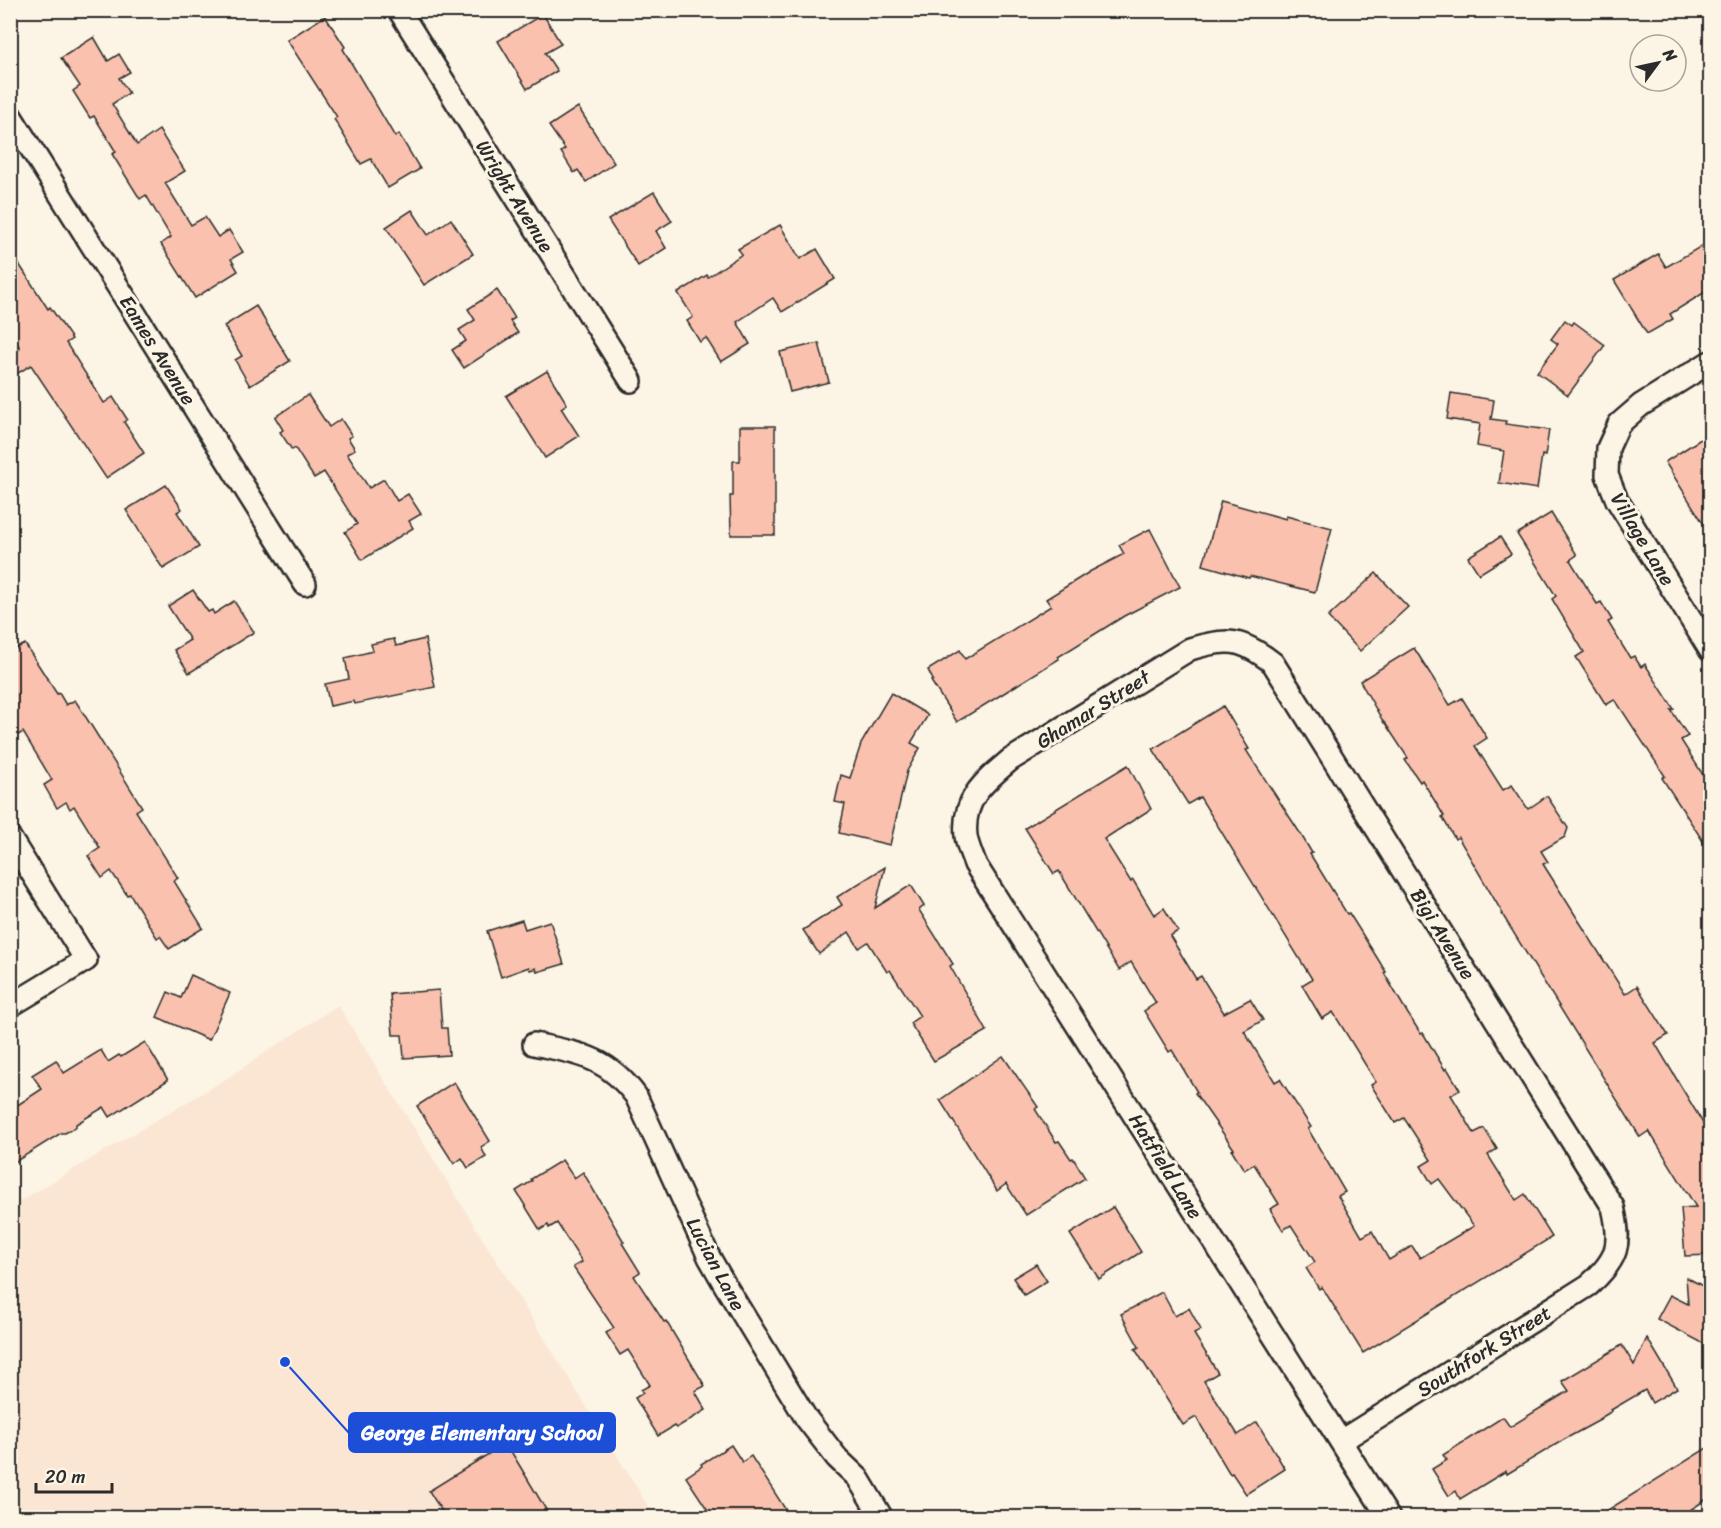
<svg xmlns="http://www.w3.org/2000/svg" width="1721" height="1528" font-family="Sriracha,sans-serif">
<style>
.built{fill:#fbe6d4}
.building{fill:#fac2ae;stroke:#2b2b2b;stroke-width:1.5}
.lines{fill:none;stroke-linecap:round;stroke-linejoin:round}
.street-casing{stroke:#2b2b2b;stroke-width:26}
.street{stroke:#fcf5e5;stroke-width:21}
.labels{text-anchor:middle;stroke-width:6;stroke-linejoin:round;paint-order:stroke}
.street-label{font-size:20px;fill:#2b2b2b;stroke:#fcf5e5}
.leader{fill:none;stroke:#1d4ed8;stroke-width:2}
.callout-dot{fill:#1d4ed8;stroke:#fcf5e5;stroke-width:2}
.callout{fill:#1d4ed8;stroke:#1d4ed8;stroke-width:2}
.callout-label{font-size:21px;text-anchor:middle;font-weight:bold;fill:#fff}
</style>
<rect width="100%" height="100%" fill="#fcf5e5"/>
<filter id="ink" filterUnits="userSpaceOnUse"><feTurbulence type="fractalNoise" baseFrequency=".0167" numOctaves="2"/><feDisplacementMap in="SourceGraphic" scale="12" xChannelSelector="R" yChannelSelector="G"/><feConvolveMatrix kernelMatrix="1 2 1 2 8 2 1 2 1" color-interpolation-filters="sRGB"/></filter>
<g filter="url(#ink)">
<path class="built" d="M 338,1005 L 655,1517 L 11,1517 L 10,1207 L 224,1080 Z"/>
<g class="building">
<path d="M 543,14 L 561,44 L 545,53 L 557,71 L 527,89 L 498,41 Z"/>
<path d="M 325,16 L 345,47 L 343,49 L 395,137 L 399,134 L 420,169 L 388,188 L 371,159 L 361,164 L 334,119 L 337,117 L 287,40 Z"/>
<path d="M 94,37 L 108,61 L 119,54 L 130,72 L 119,78 L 129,93 L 112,104 L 137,145 L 159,130 L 185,171 L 165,183 L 191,225 L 205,217 L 218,237 L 229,230 L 243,252 L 231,259 L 238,271 L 195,298 L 161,244 L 171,237 L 146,195 L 140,199 L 112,154 L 116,152 L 94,116 L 90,118 L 73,91 L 80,86 L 61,58 Z"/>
<path d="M 578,107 L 614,163 L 586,182 L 578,170 L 574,173 L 561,152 L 565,149 L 549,126 Z"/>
<path d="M 654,192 L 672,221 L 656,231 L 666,248 L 638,266 L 608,220 Z"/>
<path d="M 412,210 L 428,235 L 451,219 L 473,254 L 424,285 L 386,227 Z"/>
<path d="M 780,225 L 800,259 L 817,249 L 835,279 L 782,312 L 773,298 L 737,322 L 750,344 L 721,362 L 706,338 L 700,342 L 687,321 L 693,317 L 678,293 L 707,275 L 708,277 L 742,254 L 738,249 Z"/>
<path d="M 1710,241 L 1710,289 L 1670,314 L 1673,319 L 1647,334 L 1614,280 L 1658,254 L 1666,267 Z"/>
<path d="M 10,250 L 48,309 L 50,307 L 72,339 L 66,343 L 104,403 L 113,397 L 127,419 L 124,422 L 144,453 L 106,478 L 31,365 L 10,378 L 10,354 L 20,348 L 10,332 Z"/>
<path d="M 497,290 L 515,318 L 510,321 L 518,333 L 464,368 L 452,350 L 466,341 L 459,330 L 475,320 L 468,309 Z"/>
<path d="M 256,306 L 290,361 L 250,386 L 235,360 L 242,356 L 224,326 Z"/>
<path d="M 1565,320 L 1572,325 L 1574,322 L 1605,345 L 1568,395 L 1537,372 L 1558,344 L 1551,339 Z"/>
<path d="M 819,343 L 829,382 L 790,392 L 780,352 Z"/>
<path d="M 547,371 L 567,404 L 561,408 L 579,436 L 545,458 L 506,396 Z"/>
<path d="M 1451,393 L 1494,400 L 1491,419 L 1506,421 L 1505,424 L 1549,430 L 1545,456 L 1542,455 L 1537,489 L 1499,483 L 1504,451 L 1477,446 L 1480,424 L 1447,419 Z"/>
<path d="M 308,395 L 329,427 L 341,419 L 352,436 L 348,438 L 355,449 L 347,454 L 369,488 L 384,479 L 397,501 L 408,494 L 421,514 L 409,521 L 413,528 L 362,560 L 345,532 L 357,524 L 324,472 L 314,478 L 295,448 L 292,450 L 280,432 L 283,430 L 275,417 Z"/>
<path d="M 740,426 L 775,426 L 775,535 L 731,535 L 730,496 L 733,496 L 733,461 L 740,461 Z"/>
<path d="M 1710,433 L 1710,534 L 1665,462 Z"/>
<path d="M 166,485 L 182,509 L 177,512 L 199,547 L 163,569 L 126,510 Z"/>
<path d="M 1221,501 L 1286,519 L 1286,516 L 1332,528 L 1315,592 L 1250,576 L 1249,578 L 1203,565 Z"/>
<path d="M 1551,513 L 1577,555 L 1570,560 L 1597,604 L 1601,602 L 1612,620 L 1608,622 L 1630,658 L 1634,656 L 1641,667 L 1645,664 L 1674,709 L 1671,710 L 1688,736 L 1681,740 L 1710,786 L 1710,852 L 1662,778 L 1665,776 L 1616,701 L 1614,700 L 1606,705 L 1576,657 L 1584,652 L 1552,599 L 1556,596 L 1517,534 Z"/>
<path d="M 1150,529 L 1180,587 L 1124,616 L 1058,657 L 1059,659 L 957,722 L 931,681 L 933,680 L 928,670 L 960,650 L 965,659 L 1051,606 L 1046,599 L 1091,571 L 1124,554 L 1119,545 Z"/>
<path d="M 1500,537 L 1511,554 L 1479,574 L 1468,557 Z"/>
<path d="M 1376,573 L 1408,607 L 1360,651 L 1328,617 Z"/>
<path d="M 193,590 L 208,612 L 212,610 L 214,614 L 234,601 L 254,632 L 189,673 L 174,650 L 190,640 L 168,606 Z"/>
<path d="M 394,639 L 396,646 L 425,639 L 435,687 L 355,704 L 354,701 L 330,706 L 325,684 L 349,679 L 345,658 L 373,651 L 371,644 Z"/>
<path d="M 25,644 L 57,694 L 59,693 L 66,705 L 75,700 L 94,730 L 142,807 L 136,811 L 178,878 L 174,881 L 203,928 L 169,949 L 160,936 L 157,938 L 130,894 L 127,895 L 111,871 L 102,878 L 88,856 L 100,848 L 74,806 L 70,809 L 66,802 L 57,808 L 44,785 L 52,780 L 23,732 L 10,740 L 10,652 Z"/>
<path d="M 1414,648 L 1450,705 L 1462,698 L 1487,738 L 1475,746 L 1503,790 L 1512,785 L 1528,809 L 1547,796 L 1568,828 L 1565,837 L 1541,851 L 1548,862 L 1543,864 L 1625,994 L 1637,986 L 1668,1035 L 1655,1043 L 1710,1135 L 1710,1255 L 1685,1256 L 1681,1208 L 1696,1207 L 1649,1131 L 1640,1137 L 1502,914 L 1503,914 L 1458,837 L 1455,839 L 1442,817 L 1444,816 L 1422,780 L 1420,782 L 1405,760 L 1408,758 L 1385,723 L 1384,723 L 1360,681 Z"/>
<path d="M 891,693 L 928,715 L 911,743 L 920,748 L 907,771 L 890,845 L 839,833 L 845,804 L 835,802 L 841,775 L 850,778 L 861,744 Z"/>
<path d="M 1223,706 L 1249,749 L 1246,750 L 1300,833 L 1312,853 L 1310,854 L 1347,914 L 1349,913 L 1386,972 L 1384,973 L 1408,1014 L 1421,1034 L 1423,1033 L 1445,1070 L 1447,1068 L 1460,1090 L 1451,1095 L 1474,1133 L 1484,1128 L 1497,1149 L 1488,1155 L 1516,1200 L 1525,1194 L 1552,1237 L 1363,1353 L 1322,1287 L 1319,1289 L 1306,1268 L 1315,1262 L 1291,1225 L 1283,1230 L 1270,1209 L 1279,1204 L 1254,1164 L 1244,1170 L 1232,1150 L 1234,1149 L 1195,1093 L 1197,1092 L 1172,1050 L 1169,1052 L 1144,1011 L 1156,1003 L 1131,962 L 1119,970 L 1059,871 L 1054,874 L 1025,828 L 1128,765 L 1151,809 L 1104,839 L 1131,882 L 1133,880 L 1154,915 L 1164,908 L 1178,931 L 1170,936 L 1196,979 L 1201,976 L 1224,1013 L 1250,999 L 1263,1020 L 1244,1031 L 1275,1082 L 1280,1079 L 1311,1127 L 1308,1129 L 1345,1192 L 1338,1196 L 1362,1237 L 1372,1231 L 1389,1260 L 1412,1246 L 1420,1258 L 1474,1226 L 1439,1179 L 1432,1184 L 1421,1166 L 1431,1160 L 1404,1118 L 1395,1123 L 1371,1085 L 1376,1082 L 1333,1012 L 1322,1019 L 1302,985 L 1312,979 L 1200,797 L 1188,804 L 1153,749 Z"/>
<path d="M 885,867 L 875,908 L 911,885 L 924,906 L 919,910 L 953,964 L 950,966 L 987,1031 L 934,1061 L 910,1023 L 920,1016 L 890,970 L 887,972 L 868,942 L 859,948 L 849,932 L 819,954 L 803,930 L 842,905 L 837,897 Z"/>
<path d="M 522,920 L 525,929 L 550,921 L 564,964 L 537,972 L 536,968 L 530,970 L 529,967 L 501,977 L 487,931 Z"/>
<path d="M 191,975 L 230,993 L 209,1040 L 157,1017 L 168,992 L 181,998 Z"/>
<path d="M 439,990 L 442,1028 L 447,1028 L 449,1055 L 404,1058 L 402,1035 L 393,1035 L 390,994 Z"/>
<path d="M 145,1042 L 168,1080 L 110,1117 L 104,1107 L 76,1124 L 76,1127 L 65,1133 L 61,1133 L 10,1165 L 10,1110 L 42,1089 L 32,1075 L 56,1060 L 64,1073 L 101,1050 L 108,1062 L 119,1055 L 121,1057 Z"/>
<path d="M 1003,1056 L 1038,1107 L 1035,1109 L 1056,1142 L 1059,1141 L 1071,1159 L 1073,1158 L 1085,1178 L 1026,1215 L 1006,1184 L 997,1191 L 940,1100 Z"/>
<path d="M 454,1082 L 490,1141 L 481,1147 L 486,1157 L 468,1168 L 462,1158 L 454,1164 L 417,1106 Z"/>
<path d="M 562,1160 L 574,1178 L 583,1172 L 624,1242 L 622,1243 L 640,1272 L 634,1276 L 664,1322 L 666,1321 L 705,1386 L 695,1391 L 706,1410 L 676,1428 L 674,1426 L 658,1436 L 635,1398 L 643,1393 L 641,1390 L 650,1385 L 628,1350 L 620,1355 L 606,1333 L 614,1328 L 573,1267 L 582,1262 L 557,1223 L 549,1228 L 548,1225 L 540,1230 L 516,1191 L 532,1181 L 531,1179 Z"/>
<path d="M 1113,1207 L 1141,1252 L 1099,1279 L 1070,1234 Z"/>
<path d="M 1036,1264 L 1047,1281 L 1024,1295 L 1013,1278 Z"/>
<path d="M 1686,1277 L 1710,1290 L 1710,1347 L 1657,1319 L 1670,1295 L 1688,1304 Z"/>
<path d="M 1162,1292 L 1175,1316 L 1189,1308 L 1201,1330 L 1194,1334 L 1218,1373 L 1204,1381 L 1238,1435 L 1257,1422 L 1285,1469 L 1246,1494 L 1232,1473 L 1230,1474 L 1196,1417 L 1183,1425 L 1135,1349 L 1139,1347 L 1121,1314 Z"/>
<path d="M 1647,1338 L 1677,1388 L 1652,1403 L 1645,1390 L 1611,1410 L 1612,1411 L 1599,1419 L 1600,1420 L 1565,1439 L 1507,1474 L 1506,1471 L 1460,1499 L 1456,1491 L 1449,1496 L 1432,1469 L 1447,1460 L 1443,1455 L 1503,1417 L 1510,1427 L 1547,1404 L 1569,1391 L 1562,1381 L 1622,1345 L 1634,1365 Z"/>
<path d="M 506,1443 L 551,1518 L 446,1518 L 429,1491 Z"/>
<path d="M 731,1445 L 742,1462 L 751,1456 L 791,1518 L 713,1518 L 686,1477 L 702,1466 L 701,1464 Z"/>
<path d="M 1710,1446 L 1710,1497 L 1678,1518 L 1595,1518 Z"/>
</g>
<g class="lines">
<g class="street-casing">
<g id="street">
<path d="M 399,10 L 631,381"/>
<path d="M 10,115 L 305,584"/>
<path d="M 1710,362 L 1641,405 L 1619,424 L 1608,448 L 1607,475 L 1617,500 L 1710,650"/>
<path d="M 10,838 L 86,960 L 10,1006"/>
<path d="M 534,1044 C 580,1054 606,1056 636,1096 L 709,1257 L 725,1285 L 806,1418 L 837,1458 L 858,1478 L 882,1518"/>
<path d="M 1341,1441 L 1589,1285 C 1618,1259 1622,1245 1613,1207 L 1273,663 C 1242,639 1228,637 1190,649 L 1010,760 C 984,782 962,799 966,836 C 967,845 972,855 975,864 L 1389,1518"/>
</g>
</g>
<use href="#street" class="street"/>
</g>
</g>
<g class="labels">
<g class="street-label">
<text transform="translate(515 196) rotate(58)" y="7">Wright Avenue</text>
<text transform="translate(158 350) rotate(58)" y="7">Eames Avenue</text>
<text transform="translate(1643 539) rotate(59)" y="7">Village Lane</text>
<text transform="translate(1093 709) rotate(-32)" y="7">Ghamar Street</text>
<text transform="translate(1443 934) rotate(58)" y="7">Bigi Avenue</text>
<text transform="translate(1166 1166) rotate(58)" y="7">Hatfield Lane</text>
<text transform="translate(716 1264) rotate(62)" y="7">Lucian Lane</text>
<text transform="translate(1484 1351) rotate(-32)" y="7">Southfork Street</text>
</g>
</g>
<path class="leader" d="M285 1362L349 1433"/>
<circle class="callout-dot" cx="285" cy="1362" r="6"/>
<rect class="callout" x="349" y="1413" width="266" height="39" rx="6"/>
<g class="callout-label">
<text x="482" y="1440">George Elementary School</text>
</g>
<rect width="1721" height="1528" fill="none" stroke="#fcf5e5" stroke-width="36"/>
<rect x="18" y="18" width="1685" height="1492" fill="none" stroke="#2b2b2b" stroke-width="2" filter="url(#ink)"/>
<g transform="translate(1658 63) rotate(57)"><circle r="28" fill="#fcf5e5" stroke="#a8a49b" stroke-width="1.5"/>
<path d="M0-4.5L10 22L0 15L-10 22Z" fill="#2b2b2b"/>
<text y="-9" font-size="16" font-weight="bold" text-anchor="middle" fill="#2b2b2b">N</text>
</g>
<path d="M36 1483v9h76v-9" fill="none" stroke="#2b2b2b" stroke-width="3"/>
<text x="45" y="1483" font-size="18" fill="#2b2b2b" stroke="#fcf5e5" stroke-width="4.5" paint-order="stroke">20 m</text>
</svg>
